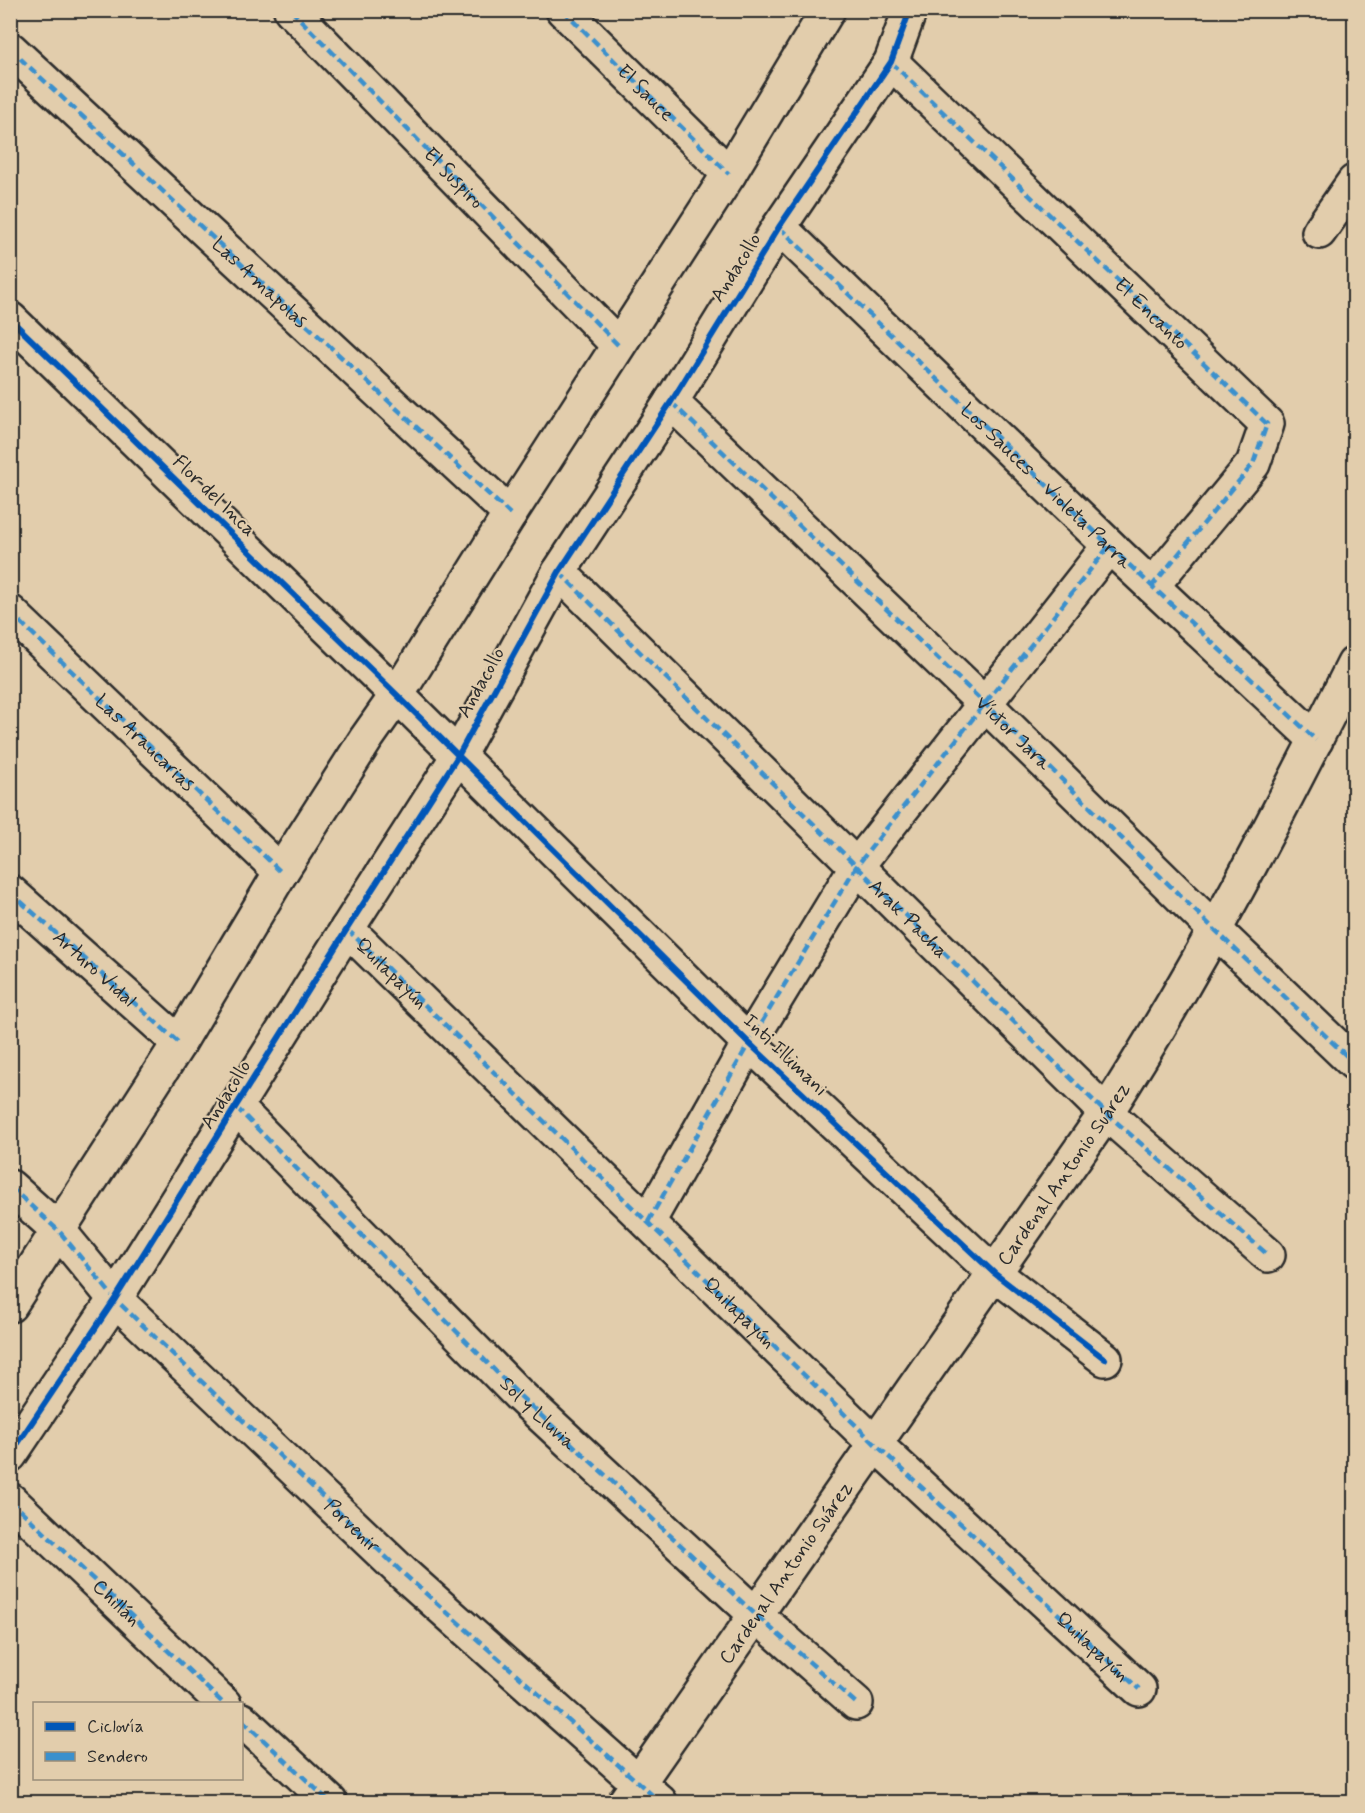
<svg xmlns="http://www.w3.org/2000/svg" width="1365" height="1813" font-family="Mynerve,sans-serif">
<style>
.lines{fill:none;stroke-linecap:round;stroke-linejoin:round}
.minor-casing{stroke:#2b2b2b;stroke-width:38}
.minor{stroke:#e2cdac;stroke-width:33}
.quiet{stroke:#3b90cd;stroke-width:4.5;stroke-dasharray:9 4.5;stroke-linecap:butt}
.cycleway-casing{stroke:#e2cdac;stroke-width:10}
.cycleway{stroke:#0057b8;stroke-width:6}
.labels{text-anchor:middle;stroke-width:4.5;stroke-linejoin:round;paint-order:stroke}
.street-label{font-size:20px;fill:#2b2b2b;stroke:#e2cdac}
</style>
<rect width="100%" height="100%" fill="#e2cdac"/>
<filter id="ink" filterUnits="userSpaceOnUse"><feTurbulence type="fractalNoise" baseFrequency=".0167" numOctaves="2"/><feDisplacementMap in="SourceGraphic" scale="12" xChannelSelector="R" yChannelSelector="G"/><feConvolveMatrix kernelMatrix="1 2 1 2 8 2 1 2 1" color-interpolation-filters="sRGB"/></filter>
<g filter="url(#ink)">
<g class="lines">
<g class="minor-casing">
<g id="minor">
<path d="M 291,10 L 618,345"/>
<path id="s1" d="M 563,10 L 729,174"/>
<path d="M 10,49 L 510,514"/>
<path id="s2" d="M 891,62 L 1267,424 L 1253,464 L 1152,586"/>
<path id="s3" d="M 779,227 L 1122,558 L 1316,740"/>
<path d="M 1319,232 L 1354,182"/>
<path d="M 10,319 L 397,695 L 749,1043 L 994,1273 L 1105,1359"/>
<path id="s4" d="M 671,402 L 984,703 L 1214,929 L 1354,1063"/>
<path id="s5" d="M 559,572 L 1106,1113 L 1268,1255"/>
<path d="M 10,612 L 281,872"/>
<path d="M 10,892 L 179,1043"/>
<path id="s6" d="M 347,929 L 874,1443 L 1139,1689"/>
<path d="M 236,1107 L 518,1394 L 756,1615 L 856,1703"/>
<path id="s7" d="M 10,1187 L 59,1231 L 115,1299 L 405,1575 L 660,1802"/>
<path d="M 648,1222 L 749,1043 L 856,867 L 1109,546"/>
<path d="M 10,1305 L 179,1043 L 281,872 L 366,739 L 397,695 L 510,514 L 729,174 L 828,10"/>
<path d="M 10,1455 L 115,1299 L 347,929 L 458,756 L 559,572 L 671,402 L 779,227 L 891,62 L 910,10"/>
<path id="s8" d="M 10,1500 L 224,1704"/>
<path d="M 242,1720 L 330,1802"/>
<path id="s9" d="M 625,1802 L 1106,1113 C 1198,970 1278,815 1354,664"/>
</g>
</g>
<use href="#minor" class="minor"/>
<g class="quiet">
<path id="s10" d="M 291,10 L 618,345"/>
<path d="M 563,10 L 729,174"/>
<path id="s11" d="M 10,49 L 510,514"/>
<path d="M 891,62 L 1267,424 L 1253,464 L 1152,586"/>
<path d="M 1349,190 L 1354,194"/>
<path d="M 779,227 L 1122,558 L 1316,740"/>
<path d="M 671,402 L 984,703 L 1214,929 L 1354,1063"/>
<path d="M 559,572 L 1106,1113 L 1268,1255"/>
<path id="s12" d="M 10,612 L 281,872"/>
<path id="s13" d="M 10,892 L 179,1043"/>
<path d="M 347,929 L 874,1443 L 1139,1689"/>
<path id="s14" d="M 236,1107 L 518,1394 L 756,1615 L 856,1703"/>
<path d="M 10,1187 L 59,1231 L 115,1299 L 405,1575 L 660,1802"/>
<path d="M 648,1222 L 749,1043 L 856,867 L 1109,546"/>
<path d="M 10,1500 L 224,1704"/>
<path d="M 242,1720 L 330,1802"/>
</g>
<g class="cycleway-casing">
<g id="cycleway">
<path d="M 10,319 L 397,695 L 749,1043 L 994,1273 L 1105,1359"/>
<path d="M 10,1455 L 115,1299 L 347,929 L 458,756 L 559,572 L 671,402 L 779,227 L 891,62 L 910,10"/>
</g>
</g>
<use href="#cycleway" class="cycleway"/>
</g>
</g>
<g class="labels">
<g class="street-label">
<text dy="7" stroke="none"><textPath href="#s1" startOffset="117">El Sauce</textPath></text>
<text dy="7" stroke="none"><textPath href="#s10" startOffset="234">El Suspiro</textPath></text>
<text transform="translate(735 267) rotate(-58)" y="7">Andacollo</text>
<text dy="7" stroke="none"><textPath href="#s11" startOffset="342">Las Amapolas</textPath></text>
<text dy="7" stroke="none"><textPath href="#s2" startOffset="362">El Encanto</textPath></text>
<text dy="7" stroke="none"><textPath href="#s3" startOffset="372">Los Sauces - Violeta Parra</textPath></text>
<text transform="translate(215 495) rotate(44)" y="7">Flor del Inca</text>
<text transform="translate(480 682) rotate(-61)" y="7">Andacollo</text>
<text dy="7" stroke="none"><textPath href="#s4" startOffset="476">Víctor Jara</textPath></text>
<text dy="7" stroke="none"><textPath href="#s12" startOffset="188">Las Araucarias</textPath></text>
<text dy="7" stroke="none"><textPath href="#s5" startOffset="492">Arak Pacha</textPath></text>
<text dy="7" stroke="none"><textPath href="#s13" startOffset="114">Arturo Vidal</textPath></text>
<text dy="7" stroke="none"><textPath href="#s6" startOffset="63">Quilapayún</textPath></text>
<text transform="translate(786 1054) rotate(44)" y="7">Inti Illimani</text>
<text transform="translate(225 1094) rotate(-58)" y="7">Andacollo</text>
<text dy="7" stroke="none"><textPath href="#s9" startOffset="766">Cardenal Antonio Suárez</textPath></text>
<text dy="7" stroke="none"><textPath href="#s6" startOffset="549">Quilapayún</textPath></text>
<text dy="7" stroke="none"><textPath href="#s14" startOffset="430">Sol y Lluvia</textPath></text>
<text dy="7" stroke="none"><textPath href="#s7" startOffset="482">Porvenir</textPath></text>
<text dy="7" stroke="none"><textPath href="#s9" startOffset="280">Cardenal Antonio Suárez</textPath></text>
<text dy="7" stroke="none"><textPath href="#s8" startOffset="148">Chillán</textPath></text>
<text dy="7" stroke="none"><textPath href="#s6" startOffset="1035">Quilapayún</textPath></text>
</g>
</g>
<rect width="1365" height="1813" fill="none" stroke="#e2cdac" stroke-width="36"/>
<rect x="18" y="18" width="1329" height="1777" fill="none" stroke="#2b2b2b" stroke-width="2" filter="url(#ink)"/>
<rect x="33" y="1702" width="210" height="78" fill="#e2cdac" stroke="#998c78" stroke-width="1.5"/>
<rect x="45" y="1722" width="30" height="9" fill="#0057b8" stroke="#998c78" stroke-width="1.5"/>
<text x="87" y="1732" font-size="18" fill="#2b2b2b">Ciclovía</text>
<rect x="45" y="1752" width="30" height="9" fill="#3b90cd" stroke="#998c78" stroke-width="1.5"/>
<text x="87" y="1762" font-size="18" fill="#2b2b2b">Sendero</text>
</svg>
